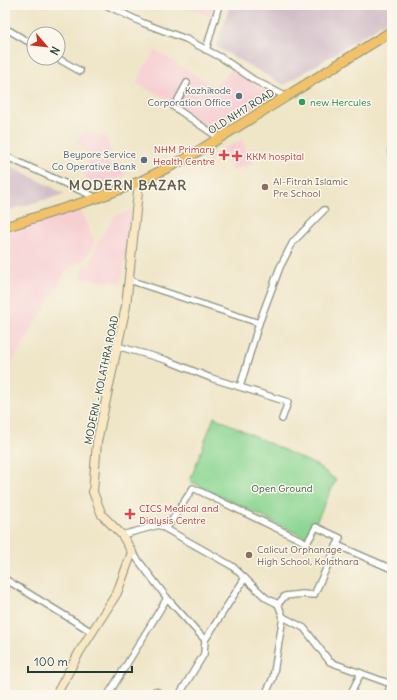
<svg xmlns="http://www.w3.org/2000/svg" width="397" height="700" font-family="Delius,sans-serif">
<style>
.built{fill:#f7cfd3}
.industrial{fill:#d2bdc7}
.park{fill:#8bd692;stroke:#558a63}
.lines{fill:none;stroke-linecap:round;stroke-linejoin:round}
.stream{stroke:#4fb6cd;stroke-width:2}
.street-casing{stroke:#87917e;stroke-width:8}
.secondary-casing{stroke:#87917e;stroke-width:10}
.primary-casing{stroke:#87917e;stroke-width:11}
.street{stroke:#fff;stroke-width:5.5}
.secondary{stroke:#fae7c3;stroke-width:8}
.primary{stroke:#f2c26a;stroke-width:9}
.service-dot{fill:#5c6f8a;stroke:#fbf7ec;stroke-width:1.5}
.leisure-dot{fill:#2e9e5b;stroke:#fbf7ec;stroke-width:1.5}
.health-dot{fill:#e0444e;stroke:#fbf7ec;stroke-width:1.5}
.education-dot{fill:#8d6e63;stroke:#fbf7ec;stroke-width:1.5}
.labels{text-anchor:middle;stroke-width:3;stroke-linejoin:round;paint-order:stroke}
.service-label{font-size:10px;fill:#4e5e75;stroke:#fbf7ec;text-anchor:end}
.leisure-label{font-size:10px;fill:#27864d;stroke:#fbf7ec;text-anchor:start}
.street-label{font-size:10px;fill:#1f3d34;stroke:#fbf7ec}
.health-label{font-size:10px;fill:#be3a42;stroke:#fbf7ec;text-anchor:start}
.education-label{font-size:10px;fill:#785e54;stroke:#fbf7ec;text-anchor:start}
.park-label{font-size:10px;fill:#355c47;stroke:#fbf7ec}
.district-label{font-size:14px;font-weight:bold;letter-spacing:1px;fill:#605e50;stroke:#fbf7ec}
</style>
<rect width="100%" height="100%" fill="#fbf7ec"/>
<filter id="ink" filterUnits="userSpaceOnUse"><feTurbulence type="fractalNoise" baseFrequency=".025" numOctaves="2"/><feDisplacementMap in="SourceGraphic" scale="8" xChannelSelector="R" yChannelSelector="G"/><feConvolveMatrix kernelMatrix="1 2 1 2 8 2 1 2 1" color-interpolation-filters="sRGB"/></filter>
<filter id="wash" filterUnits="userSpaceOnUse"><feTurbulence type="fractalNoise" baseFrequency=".012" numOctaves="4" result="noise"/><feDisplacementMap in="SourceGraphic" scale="16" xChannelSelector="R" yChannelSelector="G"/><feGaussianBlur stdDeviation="0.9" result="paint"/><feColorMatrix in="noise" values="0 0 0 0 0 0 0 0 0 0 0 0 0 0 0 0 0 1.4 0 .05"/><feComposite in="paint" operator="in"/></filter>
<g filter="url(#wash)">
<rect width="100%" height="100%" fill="#efe5c7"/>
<g class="built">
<path d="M 185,5 L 215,5 L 211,17 Z"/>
<path d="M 155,50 L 214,87 L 233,69 L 259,88 L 275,96 L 214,132 L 177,104 L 136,83 Z"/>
<path d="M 85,132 L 105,135 L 111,152 L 108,159 L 109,166 L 122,163 L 126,176 L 88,188 L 85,175 L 90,155 L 76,142 Z"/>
<path d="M 242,140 L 252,163 L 232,171 L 222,149 Z"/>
<path d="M 79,208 L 95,243 L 85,258 L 65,272 L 5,375 L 5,232 Z"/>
<path d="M 132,210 L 121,283 L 81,278 L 85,265 L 90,266 L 96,246 L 105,232 L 114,216 Z"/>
</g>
<g class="industrial">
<path d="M 230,5 L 392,5 L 392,18 L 284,85 L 216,47 Z"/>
<path d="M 5,163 L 65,194 L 5,211 Z"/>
</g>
<path class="park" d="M 214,417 L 318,466 L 336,480 L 308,539 L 190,481 Z"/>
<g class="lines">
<path class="stream" d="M 392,147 L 389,151 L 392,157"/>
</g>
</g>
<g filter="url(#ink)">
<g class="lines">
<g class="street-casing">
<g id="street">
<path d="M 106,5 L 143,23 L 186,39 L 222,58 L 254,80 L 285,96"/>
<path d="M 5,28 L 34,45"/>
<path d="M 206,50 L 219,5"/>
<path d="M 57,58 L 80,71"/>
<path d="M 187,83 L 174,107 L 219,138"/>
<path d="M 5,156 L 97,198"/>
<path d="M 129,280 L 259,323 L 240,387"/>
<path d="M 259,323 L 280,267 L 293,242 L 324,210"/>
<path d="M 117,346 L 166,360 L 211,378 L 288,402 L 282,419"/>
<path d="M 166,529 L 193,488 L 307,543 L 316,527 L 340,538 L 337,545"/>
<path d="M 122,535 L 159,525 L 232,566 L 266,598 L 278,604 L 285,596 L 302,594 L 314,595 L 337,545 L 392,569"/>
<path d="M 132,552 L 167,598 L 205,640 L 204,654 L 179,695"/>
<path d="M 5,579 L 92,632"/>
<path d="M 278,604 L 283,617 L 304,628 L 330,662 L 391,684 L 387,695"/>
<path d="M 205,640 L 245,578"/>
<path d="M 108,695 L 167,598"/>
<path d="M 153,695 L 155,691 L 165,695"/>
<path d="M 265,695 L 273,678 L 283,617"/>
<path d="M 350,695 L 361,673"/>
</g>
</g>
<g class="secondary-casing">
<path id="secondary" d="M 56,695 L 80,651 L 117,593 L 132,552 L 122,535 L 102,515 L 93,492 L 97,442 L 126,306 L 139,182"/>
</g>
<g class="primary-casing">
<path id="primary" d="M 5,227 L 97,198 L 139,182 L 187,158 L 392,31"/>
</g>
<use href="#street" class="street"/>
<use href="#secondary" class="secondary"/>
<use href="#primary" class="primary"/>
</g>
</g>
<g class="service-dot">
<circle cx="239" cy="96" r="4"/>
<circle cx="144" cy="160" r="4"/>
</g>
<circle class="leisure-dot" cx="302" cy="102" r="4"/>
<g class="health-dot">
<path d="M222 149h4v4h4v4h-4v4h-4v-4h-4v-4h4z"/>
<path d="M235 150h4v4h4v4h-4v4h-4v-4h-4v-4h4z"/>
<path d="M128 508h4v4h4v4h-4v4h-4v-4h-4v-4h4z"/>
</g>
<g class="education-dot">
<circle cx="265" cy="187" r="4"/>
<circle cx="249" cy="555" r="4"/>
</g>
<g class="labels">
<g class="service-label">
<text x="231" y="94">Kozhikode<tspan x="231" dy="12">Corporation Office</tspan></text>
<text x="136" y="158">Beypore Service<tspan x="136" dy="12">Co Operative Bank</tspan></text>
</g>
<g class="leisure-label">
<text x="310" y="106">new Hercules</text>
</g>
<g class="street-label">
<text transform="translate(241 111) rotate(-32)" y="4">OLD NH17 ROAD</text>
<text transform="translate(101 380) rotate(-78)" y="4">MODERN - KOLATHRA ROAD</text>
</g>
<g class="health-label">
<text x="215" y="153" text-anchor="end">NHM Primary<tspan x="215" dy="12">Health Centre</tspan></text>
<text x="246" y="160">KKM hospital</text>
<text x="139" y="512">CICS Medical and<tspan x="139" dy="12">Dialysis Centre</tspan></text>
</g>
<g class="education-label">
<text x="273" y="185">Al-Fitrah Islamic<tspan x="273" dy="12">Pre School</tspan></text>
<text x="257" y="553">Calicut Orphanage<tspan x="257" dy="12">High School, Kolathara</tspan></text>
</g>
<g class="park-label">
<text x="282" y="492">Open Ground</text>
</g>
<g class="district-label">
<text x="128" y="190">MODERN BAZAR</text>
</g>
</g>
<rect width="397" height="700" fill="none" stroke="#fbf7ec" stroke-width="20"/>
<g transform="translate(46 46) rotate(118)"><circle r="19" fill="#fbf7ec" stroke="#a3ada2"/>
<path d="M0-3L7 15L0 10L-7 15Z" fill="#c8321e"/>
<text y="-6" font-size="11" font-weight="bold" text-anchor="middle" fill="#1f3d34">N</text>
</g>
<path d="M28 666v6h104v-6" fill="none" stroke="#1f3d34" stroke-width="2"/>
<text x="34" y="666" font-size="12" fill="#1f3d34" stroke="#fbf7ec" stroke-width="3" paint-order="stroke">100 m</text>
</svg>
